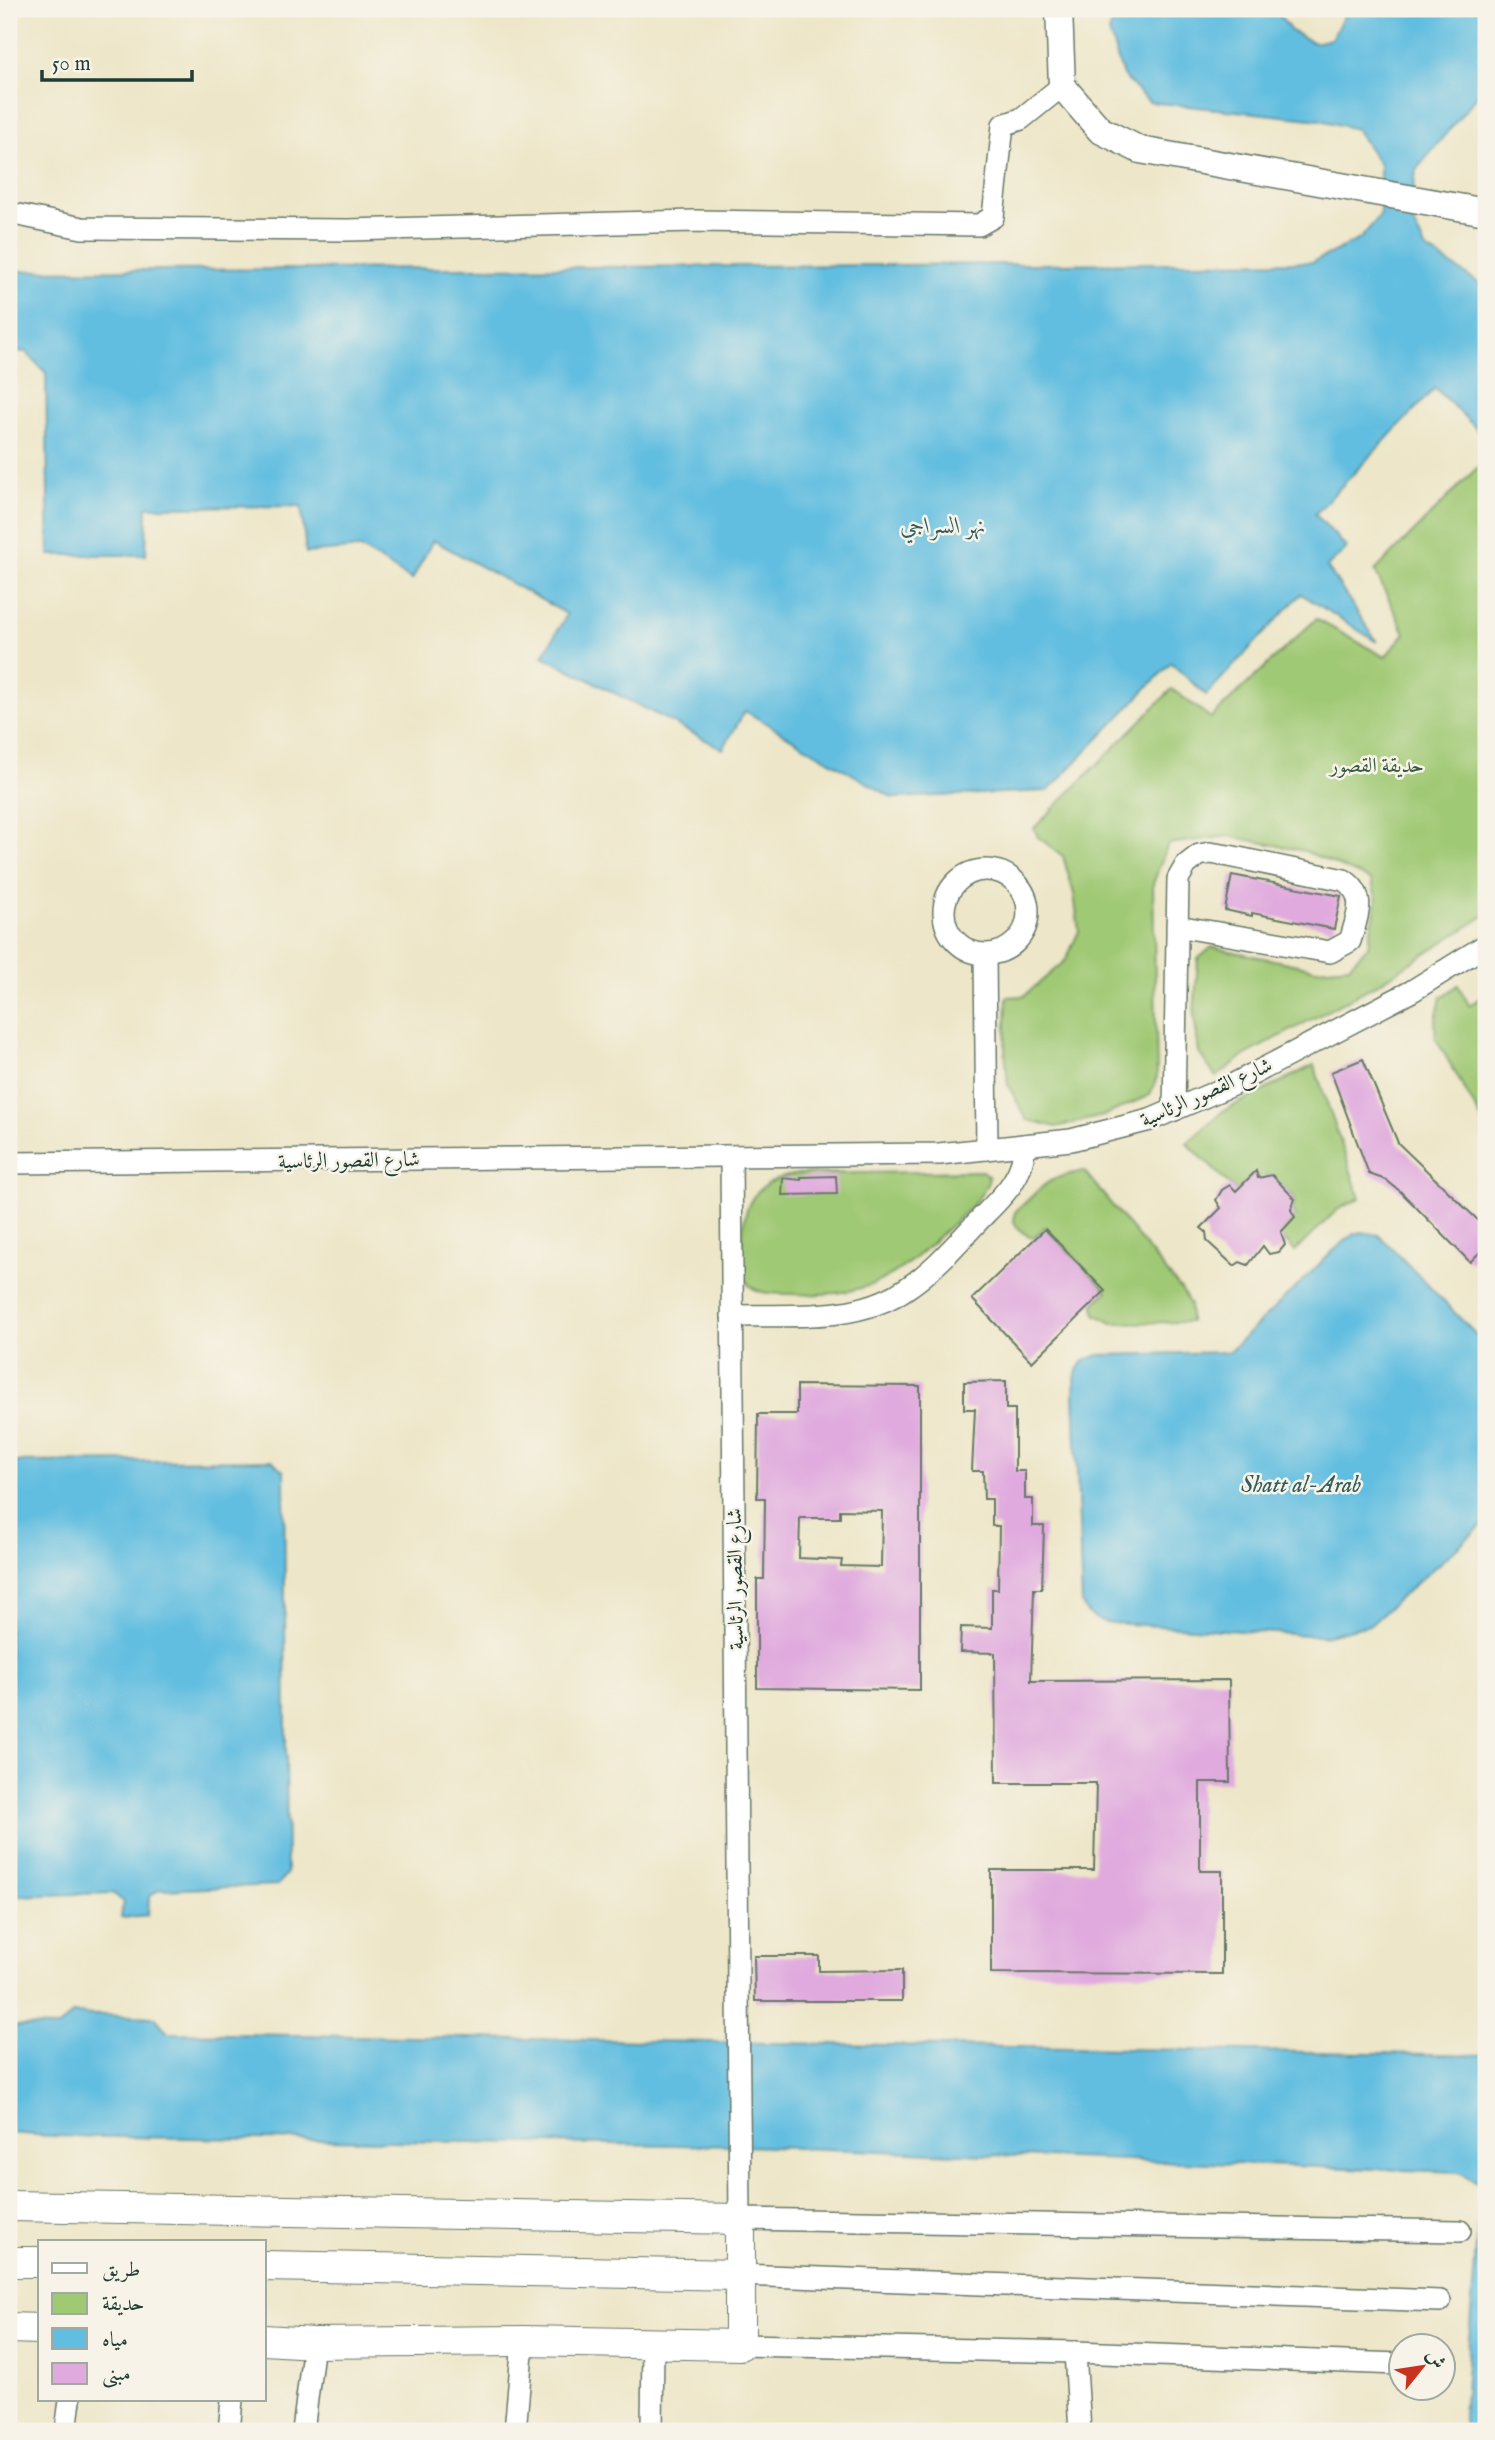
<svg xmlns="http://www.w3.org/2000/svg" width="1495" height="2440" font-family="'IM FELL English',Amiri,serif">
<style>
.green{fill:#a0c974;stroke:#608354;stroke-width:2}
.water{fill:#62bee0;stroke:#407e8a;stroke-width:2}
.building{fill:#e0aade;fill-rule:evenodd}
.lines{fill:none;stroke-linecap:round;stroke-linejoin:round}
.minor-casing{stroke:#677868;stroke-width:24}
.tertiary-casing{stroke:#677868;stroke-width:29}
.secondary-casing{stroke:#677868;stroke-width:32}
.minor{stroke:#fff;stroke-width:21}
.tertiary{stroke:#fff;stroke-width:26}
.secondary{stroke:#fff;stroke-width:30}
.labels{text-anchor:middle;stroke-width:5;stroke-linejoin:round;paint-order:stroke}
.park-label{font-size:21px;fill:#395941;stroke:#f7f3e8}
.street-label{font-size:21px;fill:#1f3d34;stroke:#f7f3e8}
.water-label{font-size:23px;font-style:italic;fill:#305d5f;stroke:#f7f3e8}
</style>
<rect width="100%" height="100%" fill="#f7f3e8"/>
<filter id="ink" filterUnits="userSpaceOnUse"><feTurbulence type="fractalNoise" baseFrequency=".0143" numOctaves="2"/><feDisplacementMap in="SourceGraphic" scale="14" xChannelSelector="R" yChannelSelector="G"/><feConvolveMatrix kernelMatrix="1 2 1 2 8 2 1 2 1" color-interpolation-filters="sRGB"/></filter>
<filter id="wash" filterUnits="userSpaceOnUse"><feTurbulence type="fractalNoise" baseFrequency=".00686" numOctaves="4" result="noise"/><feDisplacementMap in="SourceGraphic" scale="28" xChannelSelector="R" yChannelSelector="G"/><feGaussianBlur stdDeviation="1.57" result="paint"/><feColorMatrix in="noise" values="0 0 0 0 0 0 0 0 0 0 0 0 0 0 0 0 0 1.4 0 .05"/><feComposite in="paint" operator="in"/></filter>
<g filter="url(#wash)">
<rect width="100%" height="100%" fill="#ede6c8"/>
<g class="green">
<path d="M 1482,463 L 1486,467 L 1486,915 L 1379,983 L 1245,1055 L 1216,1077 L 1199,1053 L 1194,1015 L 1198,959 L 1212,947 L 1316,969 L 1349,966 L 1368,946 L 1377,900 L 1371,880 L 1305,851 L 1229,836 L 1168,844 L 1153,884 L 1157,1077 L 1150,1095 L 1103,1116 L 1056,1127 L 1027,1120 L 1008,1085 L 1005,1050 L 1007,997 L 1024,996 L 1066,960 L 1079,931 L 1074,894 L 1063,856 L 1038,837 L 1034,828 L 1172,689 L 1211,718 L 1316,619 L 1385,657 L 1405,633 L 1375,571 Z"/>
<path d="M 1458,985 L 1469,1005 L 1486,995 L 1486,1127 L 1436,1039 L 1435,1022 L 1441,998 Z"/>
<path d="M 1314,1065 L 1360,1198 L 1337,1210 L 1295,1251 L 1278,1234 L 1295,1217 L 1293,1213 L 1290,1213 L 1295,1200 L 1294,1197 L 1270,1175 L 1259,1180 L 1257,1174 L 1253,1174 L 1236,1191 L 1187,1143 L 1223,1111 Z"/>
<path d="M 982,1171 L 989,1177 C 988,1196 952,1223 938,1237 C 888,1285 859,1297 790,1294 C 776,1293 759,1295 749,1285 C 741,1276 742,1265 742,1254 C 741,1210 749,1181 798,1174 Z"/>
<path d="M 1084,1171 L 1183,1292 L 1190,1305 L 1190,1322 L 1112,1323 L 1095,1314 L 1094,1304 L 1107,1291 L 1045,1227 L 1033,1238 C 1022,1233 1010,1226 1015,1212 C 1045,1186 1041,1179 1084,1171 Z"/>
</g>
<g class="water">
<path d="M 1117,9 L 1275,9 L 1291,31 L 1314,43 L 1331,39 L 1345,14 L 1343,9 L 1486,9 L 1486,85 L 1416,170 L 1410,216 L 1425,248 L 1479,283 L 1486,283 L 1486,438 L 1435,388 L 1315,514 L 1347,548 L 1327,567 L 1377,642 L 1301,594 L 1206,695 L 1171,663 L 1048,791 L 893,798 L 745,711 L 723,749 L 543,656 L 567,614 L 433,540 L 412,580 L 360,548 L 306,553 L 301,506 L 147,507 L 146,555 L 49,555 L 46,373 L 26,352 L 9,351 L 9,271 L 1313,262 L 1360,239 L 1380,216 L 1380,165 L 1356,129 L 1321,120 L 1149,102 L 1123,76 L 1109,32 Z"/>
<path d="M 1361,1232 L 1378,1235 L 1387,1243 L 1486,1345 L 1486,1522 L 1369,1625 L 1323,1636 L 1111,1623 C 1097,1621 1088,1617 1082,1604 L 1074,1393 C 1075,1371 1076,1361 1099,1355 L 1229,1352 L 1333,1251 L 1354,1234 Z"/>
<path d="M 272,1460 L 284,1472 L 287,1873 L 278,1885 L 159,1890 L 149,1897 L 148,1915 L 121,1918 L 123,1902 L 113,1893 L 9,1896 L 9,1462 Z"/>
<path d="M 72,2014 L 155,2017 L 168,2033 L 1486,2055 L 1486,2431 L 1464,2431 L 1463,2416 L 1481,2184 L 1459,2172 L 743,2146 L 50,2136 L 9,2133 L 9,2026 L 59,2027 Z"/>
</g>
<g id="blocks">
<g class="building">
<path d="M 1232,875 L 1341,896 L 1334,929 L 1252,913 L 1252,916 L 1225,910 Z"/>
<path d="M 1363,1059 L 1398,1143 L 1486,1228 L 1486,1246 L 1470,1262 L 1401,1192 L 1386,1180 L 1369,1174 L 1331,1072 Z"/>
<path d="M 1256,1171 L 1258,1178 L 1272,1175 L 1295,1199 L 1291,1210 L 1295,1217 L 1281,1232 L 1285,1245 L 1279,1252 L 1269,1254 L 1263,1246 L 1248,1265 L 1240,1262 L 1234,1266 L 1207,1241 L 1206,1232 L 1201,1228 L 1221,1208 L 1216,1200 L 1222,1190 L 1230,1185 L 1236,1191 Z"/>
<path d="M 836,1176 L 837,1194 L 782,1195 L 783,1178 L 801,1180 L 801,1177 Z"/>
<path d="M 1045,1229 L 1105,1291 L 1032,1362 L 972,1299 Z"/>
<path d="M 1006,1381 L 1006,1409 L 1015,1409 L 1015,1471 L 1025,1471 L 1025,1499 L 1033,1499 L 1033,1526 L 1044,1526 L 1042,1589 L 1034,1589 L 1031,1681 L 1229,1680 L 1230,1782 L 1200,1782 L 1200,1871 L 1222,1871 L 1222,1974 L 991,1973 L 991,1870 L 1094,1870 L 1096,1783 L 996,1783 L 995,1653 L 960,1652 L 961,1627 L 992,1628 L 992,1589 L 998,1589 L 999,1526 L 992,1526 L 992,1499 L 984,1499 L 983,1471 L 972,1471 L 975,1409 L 964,1409 L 964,1382 Z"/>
<path d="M 797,1385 L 920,1386 L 920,1690 L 757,1688 L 757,1579 L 764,1579 L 765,1498 L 757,1498 L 758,1414 L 797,1414 ZM 840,1510 L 882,1511 L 881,1567 L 841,1566 L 842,1560 L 799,1558 L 800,1518 L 840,1518 Z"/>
<path d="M 754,1956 L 819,1956 L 819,1971 L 902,1970 L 902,2001 L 755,2001 Z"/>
</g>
</g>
</g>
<g filter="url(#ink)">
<use href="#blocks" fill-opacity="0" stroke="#677868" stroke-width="2"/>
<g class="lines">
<g class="minor-casing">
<g id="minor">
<path d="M 9,213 L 82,228 L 348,230 L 694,221 L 979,225 L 993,217 L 1003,125 L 1021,119 L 1062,86"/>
<circle cx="986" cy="912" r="42"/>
<path d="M 985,955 L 987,1149"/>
<path d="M 1174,1110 L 1178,879 L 1186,865 L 1199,855 L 1210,853 L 1229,856 L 1344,880 C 1368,896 1357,917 1350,941 L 1330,952 L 1177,926"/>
<path d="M 731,1156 L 740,2219 L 1460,2231"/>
<path d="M 9,1163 L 939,1154 L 1071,1140 L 1150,1120 L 1232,1085 L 1412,991 L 1486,945"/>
<path d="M 732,1316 C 788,1314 855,1323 904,1290 C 934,1271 958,1242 982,1217 C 1002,1197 1025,1176 1024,1145"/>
<path d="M 740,2275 L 1440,2301"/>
<path d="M 740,2345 L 1075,2352 L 1400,2364"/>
<path d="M 1075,2352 L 1080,2431"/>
<path d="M 66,2431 L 70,2400"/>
<path d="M 229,2431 L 232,2400"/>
<path d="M 303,2431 L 314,2343"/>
<path d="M 515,2431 L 523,2341"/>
<path d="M 652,2431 L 653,2342"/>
</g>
</g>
<g class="tertiary-casing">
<path id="tertiary" d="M 1059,9 L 1062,86 L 1100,130 L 1140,150 L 1486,212"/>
</g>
<g class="secondary-casing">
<g id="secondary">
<path d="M 9,2206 L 740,2219 L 740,2345 L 523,2341 L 314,2343 L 264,2340"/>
<path d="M 9,2262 L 40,2262"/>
<path d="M 264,2266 L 740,2275"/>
<path d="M 9,2328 L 40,2329"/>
</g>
</g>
<use href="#minor" class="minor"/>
<use href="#tertiary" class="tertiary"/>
<use href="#secondary" class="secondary"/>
</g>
</g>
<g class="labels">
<g class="park-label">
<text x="1377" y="772">حديقة القصور</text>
</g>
<g class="street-label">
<text transform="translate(1206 1092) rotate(-24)" y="7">شارع القصور الرئاسية</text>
<text transform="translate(349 1160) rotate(-1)" y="7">شارع القصور الرئاسية</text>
<text transform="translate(735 1579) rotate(-91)" y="7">شارع القصور الرئاسية</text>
</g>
<g class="water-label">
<text x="943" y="533">نهر السراجي</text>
<text x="1301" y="1492">Shatt al-Arab</text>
</g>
</g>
<rect width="1495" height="2440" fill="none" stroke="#f7f3e8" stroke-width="35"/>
<rect x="38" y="2240" width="228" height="161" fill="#f7f3e8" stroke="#a1aaa0" stroke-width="2"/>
<rect x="52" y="2263" width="35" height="10" fill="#ffffff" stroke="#a1aaa0" stroke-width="2"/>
<text x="102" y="2276" font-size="21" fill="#1f3d34">طريق</text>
<rect x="52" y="2293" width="35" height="21" fill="#a0c974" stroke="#a1aaa0" stroke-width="2"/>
<text x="102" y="2310" font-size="21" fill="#1f3d34">حديقة</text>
<rect x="52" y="2328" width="35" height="21" fill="#62bee0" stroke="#a1aaa0" stroke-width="2"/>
<text x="102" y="2346" font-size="21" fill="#1f3d34">مياه</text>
<rect x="52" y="2363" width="35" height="21" fill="#e0aade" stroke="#a1aaa0" stroke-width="2"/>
<text x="102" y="2380" font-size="21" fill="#1f3d34">مبنى</text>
<g transform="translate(1422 2367) rotate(60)"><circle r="33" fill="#f7f3e8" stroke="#a1aaa0" stroke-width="2"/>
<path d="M0-5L12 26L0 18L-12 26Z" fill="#c8321e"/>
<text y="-10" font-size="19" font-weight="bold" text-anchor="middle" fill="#1f3d34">ش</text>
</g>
<path d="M42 70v10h150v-10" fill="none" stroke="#1f3d34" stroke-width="3.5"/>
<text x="52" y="70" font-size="21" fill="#1f3d34" stroke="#f7f3e8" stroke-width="5" paint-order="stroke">50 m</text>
</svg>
